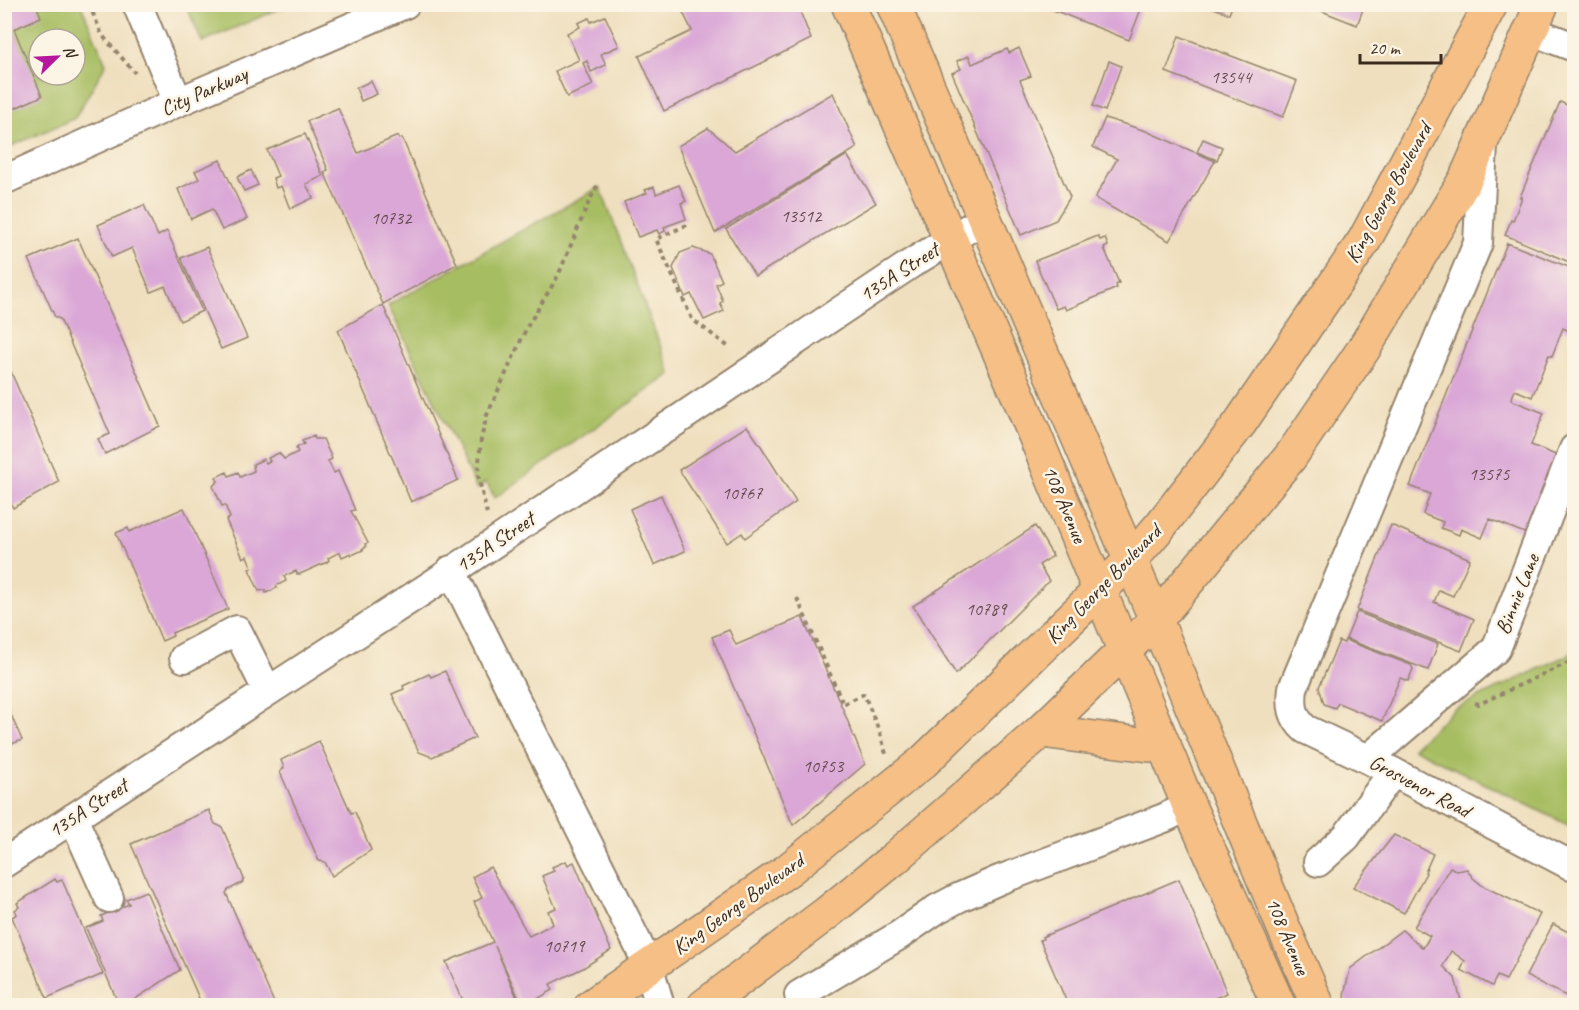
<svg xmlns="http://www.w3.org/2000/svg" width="1579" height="1010" font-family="Caveat,sans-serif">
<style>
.green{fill:#a7bd62;stroke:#717440;stroke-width:1.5;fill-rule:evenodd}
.building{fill:#daa7d7}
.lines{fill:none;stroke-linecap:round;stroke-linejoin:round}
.minor-casing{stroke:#95846e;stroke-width:32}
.major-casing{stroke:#95846e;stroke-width:36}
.path{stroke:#95846e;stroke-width:4;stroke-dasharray:4.5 4.5;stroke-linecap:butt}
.minor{stroke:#fff;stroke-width:28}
.major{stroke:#f5bf86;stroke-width:33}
.labels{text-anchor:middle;stroke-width:5;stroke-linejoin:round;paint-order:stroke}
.number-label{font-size:18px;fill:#63494c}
.street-label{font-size:21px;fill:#3b2a1e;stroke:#fcf5e5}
</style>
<rect width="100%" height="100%" fill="#fcf5e5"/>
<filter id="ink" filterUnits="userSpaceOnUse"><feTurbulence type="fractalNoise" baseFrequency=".0167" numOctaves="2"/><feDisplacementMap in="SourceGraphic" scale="12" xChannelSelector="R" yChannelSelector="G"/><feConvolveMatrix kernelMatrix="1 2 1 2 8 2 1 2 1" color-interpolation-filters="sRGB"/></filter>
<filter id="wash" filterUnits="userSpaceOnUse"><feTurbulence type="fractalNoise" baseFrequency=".008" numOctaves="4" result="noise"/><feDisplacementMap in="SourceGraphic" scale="24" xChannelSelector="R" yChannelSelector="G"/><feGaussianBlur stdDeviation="1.35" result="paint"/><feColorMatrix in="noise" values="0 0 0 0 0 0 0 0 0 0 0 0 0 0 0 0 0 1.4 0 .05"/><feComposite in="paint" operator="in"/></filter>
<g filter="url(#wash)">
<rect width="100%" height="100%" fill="#efdfbe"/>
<g class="green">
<path d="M 5,5 L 81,5 L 106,64 L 75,118 L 5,149 ZM 39,39 L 75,39 L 75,75 L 39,75 Z"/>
<path d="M 186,5 L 288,5 L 202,42 Z"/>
<path d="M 600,187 L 671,374 L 495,498 L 486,482 L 477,489 L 388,305 Z"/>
<path d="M 1574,652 L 1574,828 L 1413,748 L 1454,709 Z"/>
</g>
<g id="blocks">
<g class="building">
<path d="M 4,4 L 36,4 L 41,17 L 14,29 L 42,96 L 4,113 Z"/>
<path d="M 679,4 L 797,4 L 811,39 L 664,111 L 639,56 L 692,31 Z"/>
<path d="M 1038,4 L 1143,4 L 1129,40 Z"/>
<path d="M 1204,4 L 1233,4 L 1229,14 Z"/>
<path d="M 1304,4 L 1365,4 L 1357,25 Z"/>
<path d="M 605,16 L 619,46 L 601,54 L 606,65 L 591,72 L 587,61 L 583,63 L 593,85 L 567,97 L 555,71 L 579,60 L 567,33 L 580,27 L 578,23 L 589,18 L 591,22 Z"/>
<path d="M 1179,36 L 1297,81 L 1283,117 L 1166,72 Z"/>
<path d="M 1019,48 L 1031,76 L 1020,80 L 1070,197 L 1056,220 L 1021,235 L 952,73 L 961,69 L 957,61 L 969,56 L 972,64 L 1007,49 L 1009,53 Z"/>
<path d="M 1109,61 L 1121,66 L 1105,111 L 1093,106 Z"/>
<path d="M 371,81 L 377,94 L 361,101 L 356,88 Z"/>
<path d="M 833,93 L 857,148 L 715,233 L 678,146 L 708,128 L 735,151 Z"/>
<path d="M 1560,102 L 1574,108 L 1574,264 L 1505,235 L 1511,220 L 1513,221 L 1522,197 L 1520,197 Z"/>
<path d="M 338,108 L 358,153 L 398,136 L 399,139 L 402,138 L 457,264 L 383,304 L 324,172 L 328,170 L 307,121 Z"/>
<path d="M 1105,118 L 1146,131 L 1215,161 L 1169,241 L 1095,198 L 1117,159 L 1093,147 Z"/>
<path d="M 305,134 L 323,176 L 306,184 L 313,198 L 290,209 L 281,186 L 276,188 L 273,178 L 278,176 L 267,150 Z"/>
<path d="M 1203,139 L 1222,147 L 1217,160 L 1197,152 Z"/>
<path d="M 847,155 L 876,203 L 755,276 L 726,229 Z"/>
<path d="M 220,160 L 247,219 L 222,230 L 212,209 L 191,219 L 178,189 L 199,179 L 195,171 Z"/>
<path d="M 251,170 L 258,185 L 244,191 L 237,177 Z"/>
<path d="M 679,185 L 686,201 L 681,203 L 686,219 L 664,227 L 665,231 L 659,234 L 657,230 L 638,237 L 624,202 L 647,193 L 645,190 L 654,187 L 656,194 Z"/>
<path d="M 144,205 L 158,236 L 167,231 L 202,311 L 180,321 L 165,286 L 151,292 L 132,248 L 112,257 L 98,225 Z"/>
<path d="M 1098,236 L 1100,240 L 1105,238 L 1108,246 L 1104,248 L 1119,283 L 1116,285 L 1117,288 L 1066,310 L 1064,306 L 1056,309 L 1035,261 Z"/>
<path d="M 78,238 L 160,426 L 105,454 L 98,439 L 110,434 L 60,319 L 55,317 L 29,259 Z"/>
<path d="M 1507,243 L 1574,269 L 1574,324 L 1571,332 L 1563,328 L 1552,356 L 1549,355 L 1532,397 L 1515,390 L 1511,400 L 1544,413 L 1531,445 L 1568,460 L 1537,538 L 1490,519 L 1482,538 L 1461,529 L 1459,535 L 1441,528 L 1443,522 L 1423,514 L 1430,494 L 1410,486 Z"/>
<path d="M 207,247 L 247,338 L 221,349 L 181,258 Z"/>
<path d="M 693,248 L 710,254 L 722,281 L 716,284 L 723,301 L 720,303 L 724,311 L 704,320 L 691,294 L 685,297 L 673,268 L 680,253 Z"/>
<path d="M 383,305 L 458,480 L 411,502 L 338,330 Z"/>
<path d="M 4,356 L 59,482 L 13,508 L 4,488 Z"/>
<path d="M 747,426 L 761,446 L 796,502 L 745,538 L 742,533 L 727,543 L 679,470 Z"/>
<path d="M 314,436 L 315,439 L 323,439 L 332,459 L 328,461 L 334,473 L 338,471 L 355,510 L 351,511 L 368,543 L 365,544 L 366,547 L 362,549 L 363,550 L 352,555 L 351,553 L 342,557 L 340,552 L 328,558 L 329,560 L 327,562 L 300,574 L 297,574 L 296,571 L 284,576 L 286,581 L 276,586 L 277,588 L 266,593 L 265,590 L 259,591 L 249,569 L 252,568 L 247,556 L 243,558 L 226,520 L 230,518 L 225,505 L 222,506 L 213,486 L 218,481 L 216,477 L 227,472 L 229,476 L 238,472 L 240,477 L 254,471 L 253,464 L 264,459 L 266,463 L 270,461 L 268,458 L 279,453 L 284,459 L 298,452 L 296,448 L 304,444 L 302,441 Z"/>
<path d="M 661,495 L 685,551 L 654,565 L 630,509 Z"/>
<path d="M 184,508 L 228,609 L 172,633 L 173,636 L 162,641 L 116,533 L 128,528 L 129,532 Z"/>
<path d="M 1391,525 L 1470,559 L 1453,596 L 1439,590 L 1434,602 L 1474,619 L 1461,651 L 1357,610 Z"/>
<path d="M 1035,526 L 1053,556 L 1039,565 L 1049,581 L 956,674 L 913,606 Z"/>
<path d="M 1357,612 L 1438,644 L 1428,670 L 1346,639 Z"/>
<path d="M 802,617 L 842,707 L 865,764 L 793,825 L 712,637 L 729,630 L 736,645 Z"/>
<path d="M 1345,640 L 1411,665 L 1413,669 L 1408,681 L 1400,678 L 1382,721 L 1338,703 L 1335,708 L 1324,704 L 1319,687 L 1339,641 L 1344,643 Z"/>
<path d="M 445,671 L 475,738 L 432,757 L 419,752 L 392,694 L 404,689 L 403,686 L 429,674 L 431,677 Z"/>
<path d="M 4,699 L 22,740 L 4,747 Z"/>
<path d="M 319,741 L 351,813 L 355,812 L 371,850 L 332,876 L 325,862 L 319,861 L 280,772 L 284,768 L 281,760 Z"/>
<path d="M 209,810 L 215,824 L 222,827 L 244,879 L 242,883 L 228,890 L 226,893 L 275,1005 L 202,1005 L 131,844 Z"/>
<path d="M 1394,835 L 1433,854 L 1425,872 L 1426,873 L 1404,913 L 1353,887 Z"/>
<path d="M 566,861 L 568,865 L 574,862 L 611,950 L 583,968 L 550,984 L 553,990 L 527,1005 L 522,1005 L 495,946 L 520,1005 L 465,1005 L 446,962 L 493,942 L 474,902 L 482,898 L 472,877 L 490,867 L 529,936 L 553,924 L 548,911 L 556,908 L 542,876 L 554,871 L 552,867 Z"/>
<path d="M 1450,867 L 1457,871 L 1467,869 L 1472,877 L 1483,886 L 1540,914 L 1506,980 L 1497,976 L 1492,986 L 1461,970 L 1465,961 L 1451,951 L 1443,966 L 1455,978 L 1462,1005 L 1348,1005 L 1344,995 L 1350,969 L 1402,930 L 1423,948 L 1430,936 L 1414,927 Z"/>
<path d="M 55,879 L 57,882 L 62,880 L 103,974 L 47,998 L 12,917 L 17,914 L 15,910 L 19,907 L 17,903 Z"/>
<path d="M 1179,879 L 1227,993 L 1198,1005 L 1068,1005 L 1040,940 L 1043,939 L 1042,937 Z"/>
<path d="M 146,891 L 180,970 L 126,1005 L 119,1005 L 86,928 L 103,921 L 101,916 L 129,904 L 126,899 Z"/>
<path d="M 1553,924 L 1574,935 L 1574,1000 L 1526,976 Z"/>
<path d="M 4,986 L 13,1005 L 4,1005 Z"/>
</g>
</g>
</g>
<g filter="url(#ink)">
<use href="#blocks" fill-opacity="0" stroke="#95846e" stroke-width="1.5"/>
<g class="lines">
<g class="minor-casing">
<g id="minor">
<path d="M 137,4 L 178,102"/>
<path d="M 1532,31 L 1574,47"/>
<path d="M 1483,145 L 1478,243 L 1293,688 C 1291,705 1292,717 1305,729 L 1368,759 L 1574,867"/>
<path d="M 4,180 L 178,102 L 405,4"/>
<path d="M 451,570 L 637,942 L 649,968 L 660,1006"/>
<path d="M 184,658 L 237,630 L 267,690"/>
<path d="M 1368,759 L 1496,649 L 1574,449"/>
<path d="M 73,818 L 109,898"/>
<path d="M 1318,862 L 1346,837 L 1393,772"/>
<path d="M 4,863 L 430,586 L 912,263 L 984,219"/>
<path d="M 799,995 L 898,936 L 937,909 L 958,898 L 999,880 L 1164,818 L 1189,806"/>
</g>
</g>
<g class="major-casing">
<g id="major">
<path d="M 848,4 L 1021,402 L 1189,806 L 1279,1006"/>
<path d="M 893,4 L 1156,620 L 1285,931 L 1318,1006"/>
<path d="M 1041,731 L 1165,747"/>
<path d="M 591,1006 L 788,870 L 923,762 L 1130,561 L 1161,525 L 1240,423 L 1364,241 L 1491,4"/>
<path d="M 704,1006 L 827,913 L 895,858 L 1041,731 L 1156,620 L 1291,456 L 1363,350 L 1465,180 L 1542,4"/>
</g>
</g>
<g class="path">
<path d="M 89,4 L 102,35 L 135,73"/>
<path d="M 687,225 L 656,239 L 692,319 L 730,348"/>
<path d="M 487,514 L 478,475 L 481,439 L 487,415 L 527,327 L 558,276 L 588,204 L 598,184"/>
<path d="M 797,598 L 843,704 L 864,694 L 881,736 L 886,754"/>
<path d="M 1475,703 L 1479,704 L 1574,660"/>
</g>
<use href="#minor" class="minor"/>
<use href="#major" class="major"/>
</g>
</g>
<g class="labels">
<g class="number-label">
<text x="1231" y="83">13544</text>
<text x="801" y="222">13512</text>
<text x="391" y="224">10732</text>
<text x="1489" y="480">13575</text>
<text x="742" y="499">10767</text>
<text x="986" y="615">10789</text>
<text x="823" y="772">10753</text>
<text x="564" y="952">10719</text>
</g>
<g class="street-label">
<text transform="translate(204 91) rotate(-24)" y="7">City Parkway</text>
<text transform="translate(1388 193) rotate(-61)" y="7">King George Boulevard</text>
<text transform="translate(899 272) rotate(-33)" y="7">135A Street</text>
<text transform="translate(1065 504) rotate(67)" y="7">108 Avenue</text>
<text transform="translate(495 542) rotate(-34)" y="7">135A Street</text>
<text transform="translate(1103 584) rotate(-46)" y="7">King George Boulevard</text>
<text transform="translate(1517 594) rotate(-68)" y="7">Binnie Lane</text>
<text transform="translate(1420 786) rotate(28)" y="7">Grosvenor Road</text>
<text transform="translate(88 808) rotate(-33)" y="7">135A Street</text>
<text transform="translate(738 904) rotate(-36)" y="7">King George Boulevard</text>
<text transform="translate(1288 936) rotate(67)" y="7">108 Avenue</text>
</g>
</g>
<rect width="1579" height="1010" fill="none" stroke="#fcf5e5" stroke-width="24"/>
<g transform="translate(57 57) rotate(66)"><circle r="28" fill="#fcf5e5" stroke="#afa495" stroke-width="1.5"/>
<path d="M0-4.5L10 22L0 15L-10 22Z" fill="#b5179e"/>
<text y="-9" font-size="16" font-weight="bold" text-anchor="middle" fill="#3b2a1e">N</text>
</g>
<path d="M1360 54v9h81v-9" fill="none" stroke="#3b2a1e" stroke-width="3"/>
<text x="1369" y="54" font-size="18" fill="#3b2a1e" stroke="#fcf5e5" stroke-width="4.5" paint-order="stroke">20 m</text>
</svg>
